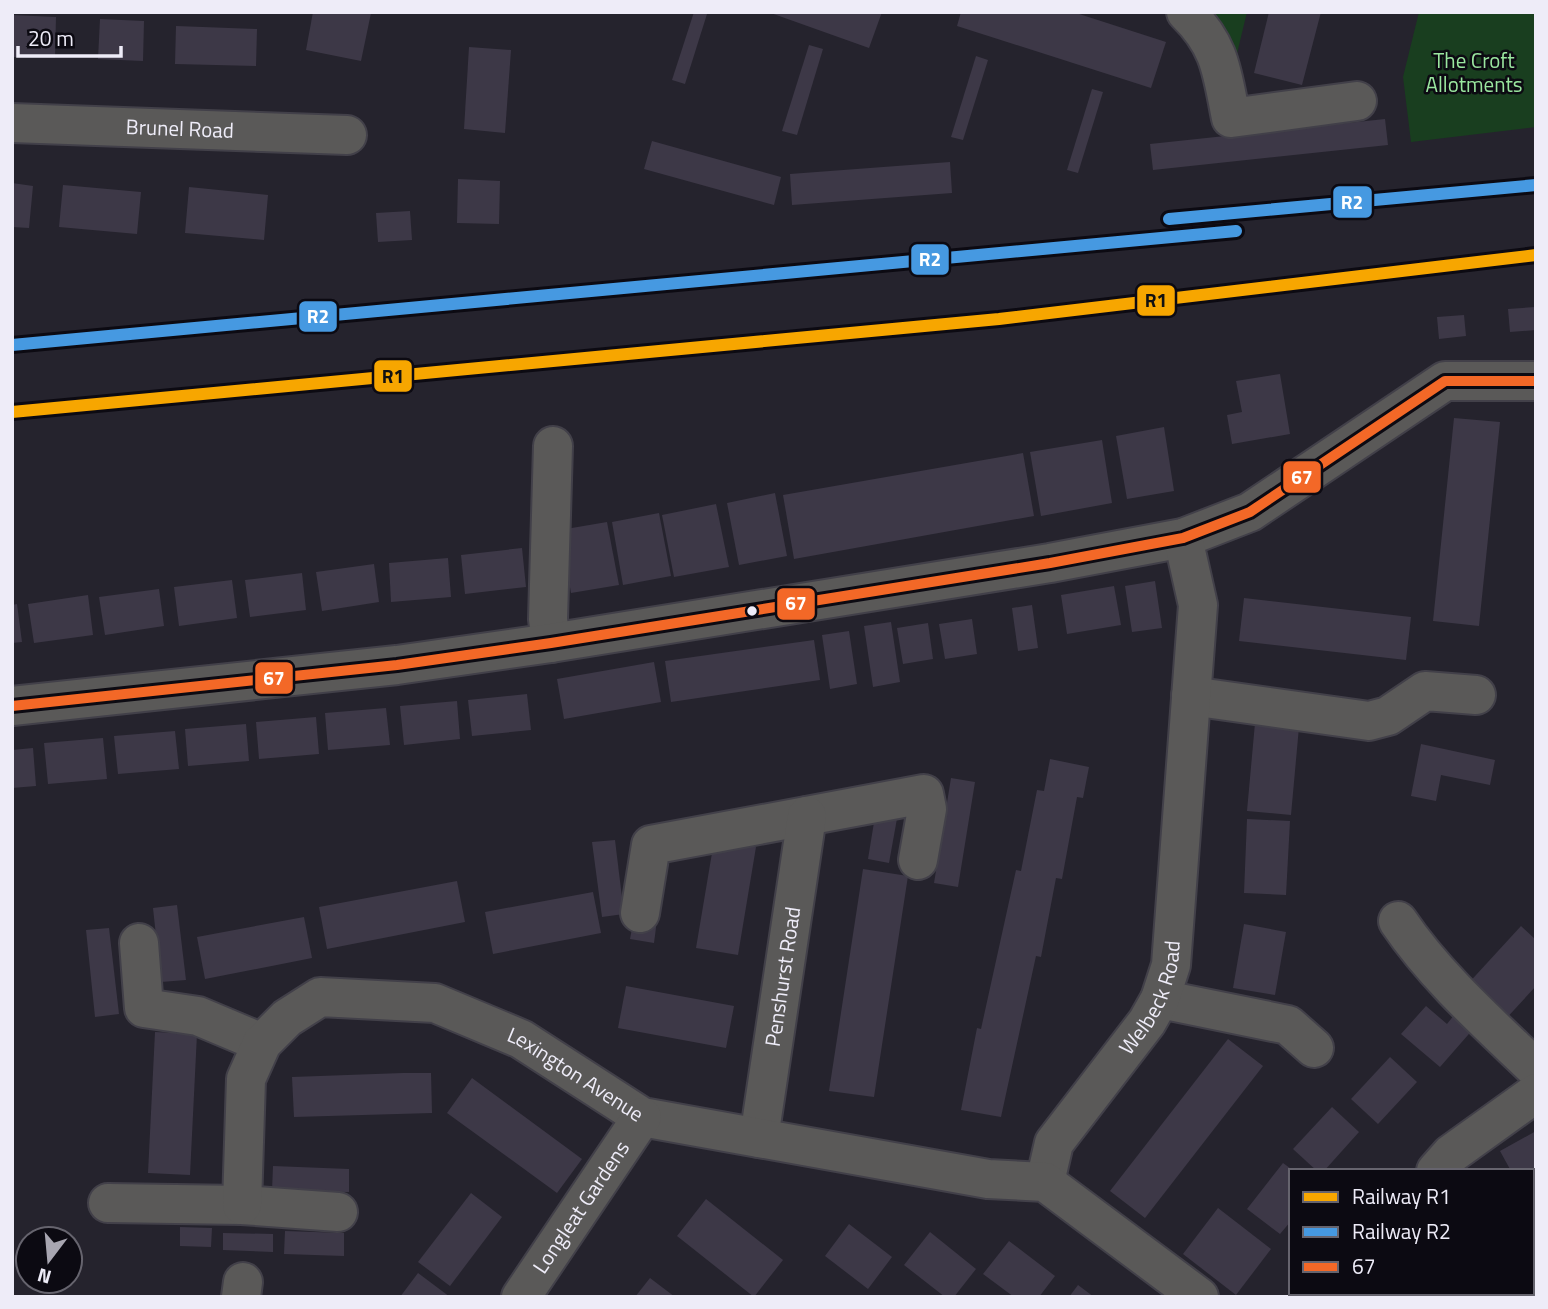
<svg xmlns="http://www.w3.org/2000/svg" width="1548" height="1309" font-family="'Titillium Web',sans-serif">
<style>
.green{fill:#193e1f}
.building{fill:#3d3847}
.lines{fill:none;stroke-linecap:round;stroke-linejoin:round}
.minor-casing{stroke:#424049;stroke-width:42}
.minor{stroke:#5a5958;stroke-width:38}
.bus-1-casing{stroke:#0c0a12;stroke-width:16}
.bus-1{stroke:#f36827;stroke-width:10}
.rail-1-casing{stroke:#0c0a12;stroke-width:18}
.rail-2-casing{stroke:#0c0a12;stroke-width:18}
.rail-1{stroke:#f7a600;stroke-width:12}
.rail-2{stroke:#4699e1;stroke-width:12}
.bus-dot{fill:#eeecf8;stroke:#0c0a12;stroke-width:2.5}
.labels{text-anchor:middle;stroke-width:5;stroke-linejoin:round;paint-order:stroke}
.park-label{font-size:21px;fill:#9ae69f;stroke:#0c0a12}
.street-label{font-size:21px;fill:#eeecf8;stroke:#0c0a12}
.line-badge{stroke:#0c0a12;stroke-width:2.5}
.badge-label{font-size:19px;text-anchor:middle;font-weight:bold;fill:#fff}
.pale-badge-label{font-size:19px;text-anchor:middle;font-weight:bold;fill:#111}
</style>
<rect width="100%" height="100%" fill="#25232d"/>
<g class="green">
<path d="M 1210,12 L 1247,12 L 1234,66 Z"/>
<path d="M 1419,12 L 1536,12 L 1536,127 L 1411,142 L 1403,77 Z"/>
</g>
<g class="building">
<path d="M 313,12 L 371,13 L 361,61 L 306,50 Z"/>
<path d="M 694,12 L 707,14 L 685,84 L 672,80 Z"/>
<path d="M 768,12 L 882,12 L 869,48 Z"/>
<path d="M 961,12 L 1073,12 L 1166,42 L 1151,88 L 957,26 Z"/>
<path d="M 1269,12 L 1321,12 L 1302,85 L 1254,73 Z"/>
<path d="M 12,15 L 56,17 L 55,58 L 12,57 Z"/>
<path d="M 100,19 L 144,21 L 143,61 L 98,59 Z"/>
<path d="M 176,26 L 257,29 L 256,66 L 175,64 Z"/>
<path d="M 809,45 L 823,49 L 797,135 L 782,131 Z"/>
<path d="M 469,47 L 511,50 L 505,133 L 464,129 Z"/>
<path d="M 976,56 L 988,60 L 963,140 L 951,137 Z"/>
<path d="M 1092,89 L 1103,92 L 1078,173 L 1067,170 Z"/>
<path d="M 1385,119 L 1388,145 L 1153,170 L 1150,144 Z"/>
<path d="M 652,141 L 781,177 L 774,205 L 644,169 Z"/>
<path d="M 950,162 L 952,193 L 792,205 L 790,174 Z"/>
<path d="M 458,179 L 500,181 L 499,224 L 457,223 Z"/>
<path d="M 12,183 L 33,186 L 29,228 L 12,227 Z"/>
<path d="M 63,185 L 141,192 L 137,234 L 59,227 Z"/>
<path d="M 189,187 L 268,195 L 264,240 L 185,233 Z"/>
<path d="M 410,211 L 412,240 L 378,242 L 376,213 Z"/>
<path d="M 1535,307 L 1536,330 L 1510,332 L 1508,309 Z"/>
<path d="M 1464,315 L 1466,336 L 1439,339 L 1437,317 Z"/>
<path d="M 1280,374 L 1290,434 L 1232,444 L 1227,415 L 1242,412 L 1236,381 Z"/>
<path d="M 1454,418 L 1500,422 L 1479,626 L 1433,621 Z"/>
<path d="M 1164,427 L 1174,491 L 1127,499 L 1116,436 Z"/>
<path d="M 1102,440 L 1112,503 L 1041,516 L 1030,452 Z"/>
<path d="M 1023,453 L 1034,516 L 794,559 L 783,495 Z"/>
<path d="M 775,493 L 787,556 L 739,565 L 727,503 Z"/>
<path d="M 716,504 L 729,567 L 674,577 L 662,515 Z"/>
<path d="M 659,513 L 671,576 L 623,585 L 612,522 Z"/>
<path d="M 607,522 L 619,585 L 571,593 L 560,530 Z"/>
<path d="M 522,548 L 526,587 L 465,594 L 461,555 Z"/>
<path d="M 448,558 L 451,597 L 391,602 L 389,563 Z"/>
<path d="M 374,564 L 379,602 L 322,611 L 316,572 Z"/>
<path d="M 302,573 L 306,610 L 250,617 L 245,580 Z"/>
<path d="M 232,580 L 237,618 L 179,626 L 174,587 Z"/>
<path d="M 1155,581 L 1162,628 L 1132,632 L 1125,586 Z"/>
<path d="M 1114,586 L 1121,625 L 1067,634 L 1061,595 Z"/>
<path d="M 159,589 L 164,626 L 105,635 L 99,597 Z"/>
<path d="M 88,595 L 93,635 L 34,643 L 28,604 Z"/>
<path d="M 1244,598 L 1411,617 L 1406,660 L 1239,641 Z"/>
<path d="M 17,604 L 22,642 L 12,643 L 12,605 Z"/>
<path d="M 1032,605 L 1038,648 L 1018,651 L 1012,608 Z"/>
<path d="M 972,619 L 977,654 L 945,659 L 939,624 Z"/>
<path d="M 891,622 L 900,682 L 873,687 L 864,626 Z"/>
<path d="M 928,623 L 933,659 L 903,664 L 897,628 Z"/>
<path d="M 849,631 L 857,684 L 830,689 L 822,635 Z"/>
<path d="M 814,640 L 820,680 L 671,702 L 665,661 Z"/>
<path d="M 654,662 L 661,702 L 564,719 L 557,679 Z"/>
<path d="M 527,694 L 531,730 L 472,736 L 468,700 Z"/>
<path d="M 457,701 L 460,739 L 404,745 L 400,706 Z"/>
<path d="M 386,708 L 390,745 L 328,750 L 325,713 Z"/>
<path d="M 316,717 L 319,754 L 259,759 L 256,722 Z"/>
<path d="M 1255,723 L 1299,727 L 1291,815 L 1247,811 Z"/>
<path d="M 246,724 L 249,761 L 188,766 L 185,729 Z"/>
<path d="M 175,731 L 179,769 L 118,774 L 114,736 Z"/>
<path d="M 103,738 L 107,779 L 48,784 L 44,743 Z"/>
<path d="M 1421,744 L 1495,760 L 1490,785 L 1441,775 L 1436,801 L 1411,796 Z"/>
<path d="M 33,748 L 36,786 L 12,788 L 12,750 Z"/>
<path d="M 1050,759 L 1089,767 L 1083,798 L 1077,797 L 1062,879 L 1056,878 L 1041,957 L 1036,956 L 1001,1117 L 961,1110 L 977,1028 L 981,1029 L 1016,870 L 1021,871 L 1037,790 L 1044,791 Z"/>
<path d="M 951,778 L 975,782 L 958,887 L 934,883 Z"/>
<path d="M 876,810 L 898,813 L 889,863 L 868,859 Z"/>
<path d="M 1247,819 L 1290,821 L 1286,895 L 1244,893 Z"/>
<path d="M 615,840 L 624,914 L 602,917 L 592,842 Z"/>
<path d="M 714,841 L 756,847 L 738,955 L 696,948 Z"/>
<path d="M 863,869 L 908,876 L 874,1097 L 829,1091 Z"/>
<path d="M 457,881 L 465,922 L 327,949 L 319,907 Z"/>
<path d="M 593,892 L 601,933 L 493,954 L 485,912 Z"/>
<path d="M 177,905 L 186,980 L 161,982 L 153,908 Z"/>
<path d="M 304,917 L 312,958 L 205,979 L 197,937 Z"/>
<path d="M 634,917 L 657,920 L 654,943 L 630,939 Z"/>
<path d="M 1244,924 L 1286,932 L 1275,995 L 1233,988 Z"/>
<path d="M 1521,926 L 1536,940 L 1536,986 L 1503,1022 L 1465,987 Z"/>
<path d="M 109,928 L 119,1014 L 95,1017 L 86,930 Z"/>
<path d="M 626,986 L 734,1006 L 726,1048 L 618,1028 Z"/>
<path d="M 1463,1004 L 1482,1019 L 1440,1067 L 1401,1034 L 1426,1006 L 1447,1024 Z"/>
<path d="M 155,1032 L 197,1034 L 190,1175 L 148,1173 Z"/>
<path d="M 1228,1039 L 1263,1066 L 1145,1218 L 1110,1191 Z"/>
<path d="M 1390,1057 L 1417,1082 L 1378,1124 L 1351,1099 Z"/>
<path d="M 403,1073 L 431,1073 L 432,1113 L 294,1117 L 292,1077 Z"/>
<path d="M 472,1078 L 582,1159 L 557,1193 L 447,1113 Z"/>
<path d="M 1332,1107 L 1359,1132 L 1324,1171 L 1317,1171 L 1293,1149 Z"/>
<path d="M 1536,1131 L 1536,1181 L 1532,1183 L 1532,1171 L 1511,1171 L 1500,1151 Z"/>
<path d="M 1283,1163 L 1294,1171 L 1291,1171 L 1291,1221 L 1280,1234 L 1247,1209 Z"/>
<path d="M 273,1166 L 349,1169 L 349,1192 L 272,1191 Z"/>
<path d="M 471,1193 L 502,1217 L 450,1286 L 418,1262 Z"/>
<path d="M 706,1199 L 783,1260 L 754,1297 L 677,1236 Z"/>
<path d="M 1218,1208 L 1271,1249 L 1236,1295 L 1183,1254 Z"/>
<path d="M 849,1224 L 892,1257 L 868,1289 L 825,1256 Z"/>
<path d="M 180,1227 L 212,1228 L 211,1247 L 180,1246 Z"/>
<path d="M 285,1231 L 344,1233 L 344,1256 L 284,1254 Z"/>
<path d="M 930,1232 L 976,1269 L 954,1297 L 945,1297 L 904,1265 Z"/>
<path d="M 223,1233 L 273,1234 L 273,1252 L 223,1250 Z"/>
<path d="M 1009,1241 L 1055,1276 L 1039,1297 L 1014,1297 L 983,1274 Z"/>
<path d="M 418,1273 L 450,1297 L 400,1297 Z"/>
<path d="M 650,1278 L 675,1297 L 635,1297 Z"/>
<path d="M 1078,1285 L 1094,1297 L 1069,1297 Z"/>
<path d="M 1422,1293 L 1477,1293 L 1474,1297 L 1427,1297 Z"/>
</g>
<g class="lines">
<g class="minor-casing">
<g id="minor">
<path d="M 1186,12 C 1221,46 1222,73 1231,118 L 1357,101"/>
<path id="s1" d="M 12,123 L 347,135"/>
<path d="M 551,643 L 548,619 L 553,446"/>
<path d="M 1191,696 L 1369,721 L 1388,716 L 1425,691 L 1476,695"/>
<path d="M 12,706 L 397,665 L 551,643 L 1050,563 L 1183,538 L 1250,512 L 1445,381 L 1536,381"/>
<path d="M 640,913 L 651,845 L 924,794 L 927,809 L 918,860"/>
<path d="M 1398,921 C 1436,977 1487,1022 1536,1069"/>
<path d="M 139,943 L 144,1008 L 198,1016 L 262,1043"/>
<path d="M 1160,999 L 1288,1025 L 1314,1048"/>
<path id="s2" d="M 759,1138 L 807,816"/>
<path d="M 1436,1171 L 1451,1154 L 1536,1093"/>
<path id="s3" d="M 1045,1182 L 1054,1143 L 1147,1022 L 1160,999 L 1171,965 L 1198,605 L 1183,538"/>
<path d="M 108,1203 L 242,1205 L 338,1212"/>
<path id="s4" d="M 242,1205 L 246,1079 L 262,1043 L 287,1018 L 320,997 L 435,1003 L 521,1039 L 642,1117 L 988,1179 L 1045,1182 L 1199,1297"/>
<path d="M 241,1297 L 243,1282"/>
<path id="s5" d="M 521,1297 L 642,1117"/>
<path d="M 1331,1297 L 1334,1293"/>
</g>
</g>
<use href="#minor" class="minor"/>
<g class="bus-1-casing">
<path id="bus-1" d="M 12,706 L 397,665 L 551,643 L 1050,563 L 1183,538 L 1250,512 L 1445,381 L 1536,381"/>
</g>
<use href="#bus-1" class="bus-1"/>
<g class="rail-1-casing">
<path id="rail-1" d="M 12,412 L 999,319 L 1536,255"/>
</g>
<g class="rail-2-casing">
<g id="rail-2">
<path d="M 1169,219 L 1536,185"/>
<path d="M 12,345 L 1236,231"/>
</g>
</g>
<use href="#rail-1" class="rail-1"/>
<use href="#rail-2" class="rail-2"/>
</g>
<circle class="bus-dot" cx="752" cy="611" r="6"/>
<g class="labels">
<g class="park-label">
<text x="1474" y="68">The Croft<tspan x="1474" dy="24">Allotments</tspan></text>
</g>
<g class="street-label">
<text dy="7" stroke="none"><textPath href="#s1" startOffset="168">Brunel Road</textPath></text>
<text dy="7" stroke="none"><textPath href="#s2" startOffset="163">Penshurst Road</textPath></text>
<text dy="7" stroke="none"><textPath href="#s3" startOffset="217">Welbeck Road</textPath></text>
<text dy="7" stroke="none"><textPath href="#s4" startOffset="513">Lexington Avenue</textPath></text>
<text dy="7" stroke="none"><textPath href="#s5" startOffset="108">Longleat Gardens</textPath></text>
</g>
</g>
<g class="line-badge">
<rect x="1332" y="185" width="41" height="34" rx="7" fill="#4699e1"/>
<rect x="910" y="243" width="40" height="33" rx="7" fill="#4699e1"/>
<rect x="1136" y="284" width="40" height="33" rx="7" fill="#f7a600"/>
<rect x="298" y="300" width="40" height="33" rx="7" fill="#4699e1"/>
<rect x="373" y="359" width="40" height="34" rx="7" fill="#f7a600"/>
<rect x="1282" y="460" width="40" height="34" rx="7" fill="#f36827"/>
<rect x="776" y="587" width="40" height="34" rx="7" fill="#f36827"/>
<rect x="254" y="661" width="40" height="34" rx="7" fill="#f36827"/>
</g>
<g class="badge-label">
<text x="1352" y="209">R2</text>
<text x="930" y="266">R2</text>
<text x="318" y="323">R2</text>
<text x="1302" y="484">67</text>
<text x="796" y="610">67</text>
<text x="274" y="685">67</text>
</g>
<g class="pale-badge-label">
<text x="1156" y="307">R1</text>
<text x="393" y="383">R1</text>
</g>
<rect width="1548" height="1309" fill="none" stroke="#eeecf8" stroke-width="28"/>
<rect x="1289" y="1169" width="245" height="126" fill="#0c0a12" stroke="#66646e" stroke-width="2"/>
<rect x="1303" y="1192" width="35" height="10" fill="#f7a600" stroke="#66646e" stroke-width="2"/>
<text x="1352" y="1204" font-size="21" fill="#eeecf8">Railway R1</text>
<rect x="1303" y="1227" width="35" height="10" fill="#4699e1" stroke="#66646e" stroke-width="2"/>
<text x="1352" y="1239" font-size="21" fill="#eeecf8">Railway R2</text>
<rect x="1303" y="1262" width="35" height="10" fill="#f36827" stroke="#66646e" stroke-width="2"/>
<text x="1352" y="1274" font-size="21" fill="#eeecf8">67</text>
<g transform="translate(49 1260) rotate(196)"><circle r="33" fill="#0c0a12" stroke="#66646e" stroke-width="2"/>
<path d="M0-5L12 26L0 18L-12 26Z" fill="#a8a6b1"/>
<text y="-10" font-size="19" font-weight="bold" text-anchor="middle" fill="#eeecf8">N</text>
</g>
<path d="M18 46v10h103v-10" fill="none" stroke="#eeecf8" stroke-width="3.5"/>
<text x="28" y="46" font-size="21" fill="#eeecf8" stroke="#0c0a12" stroke-width="5" paint-order="stroke">20 m</text>
</svg>
